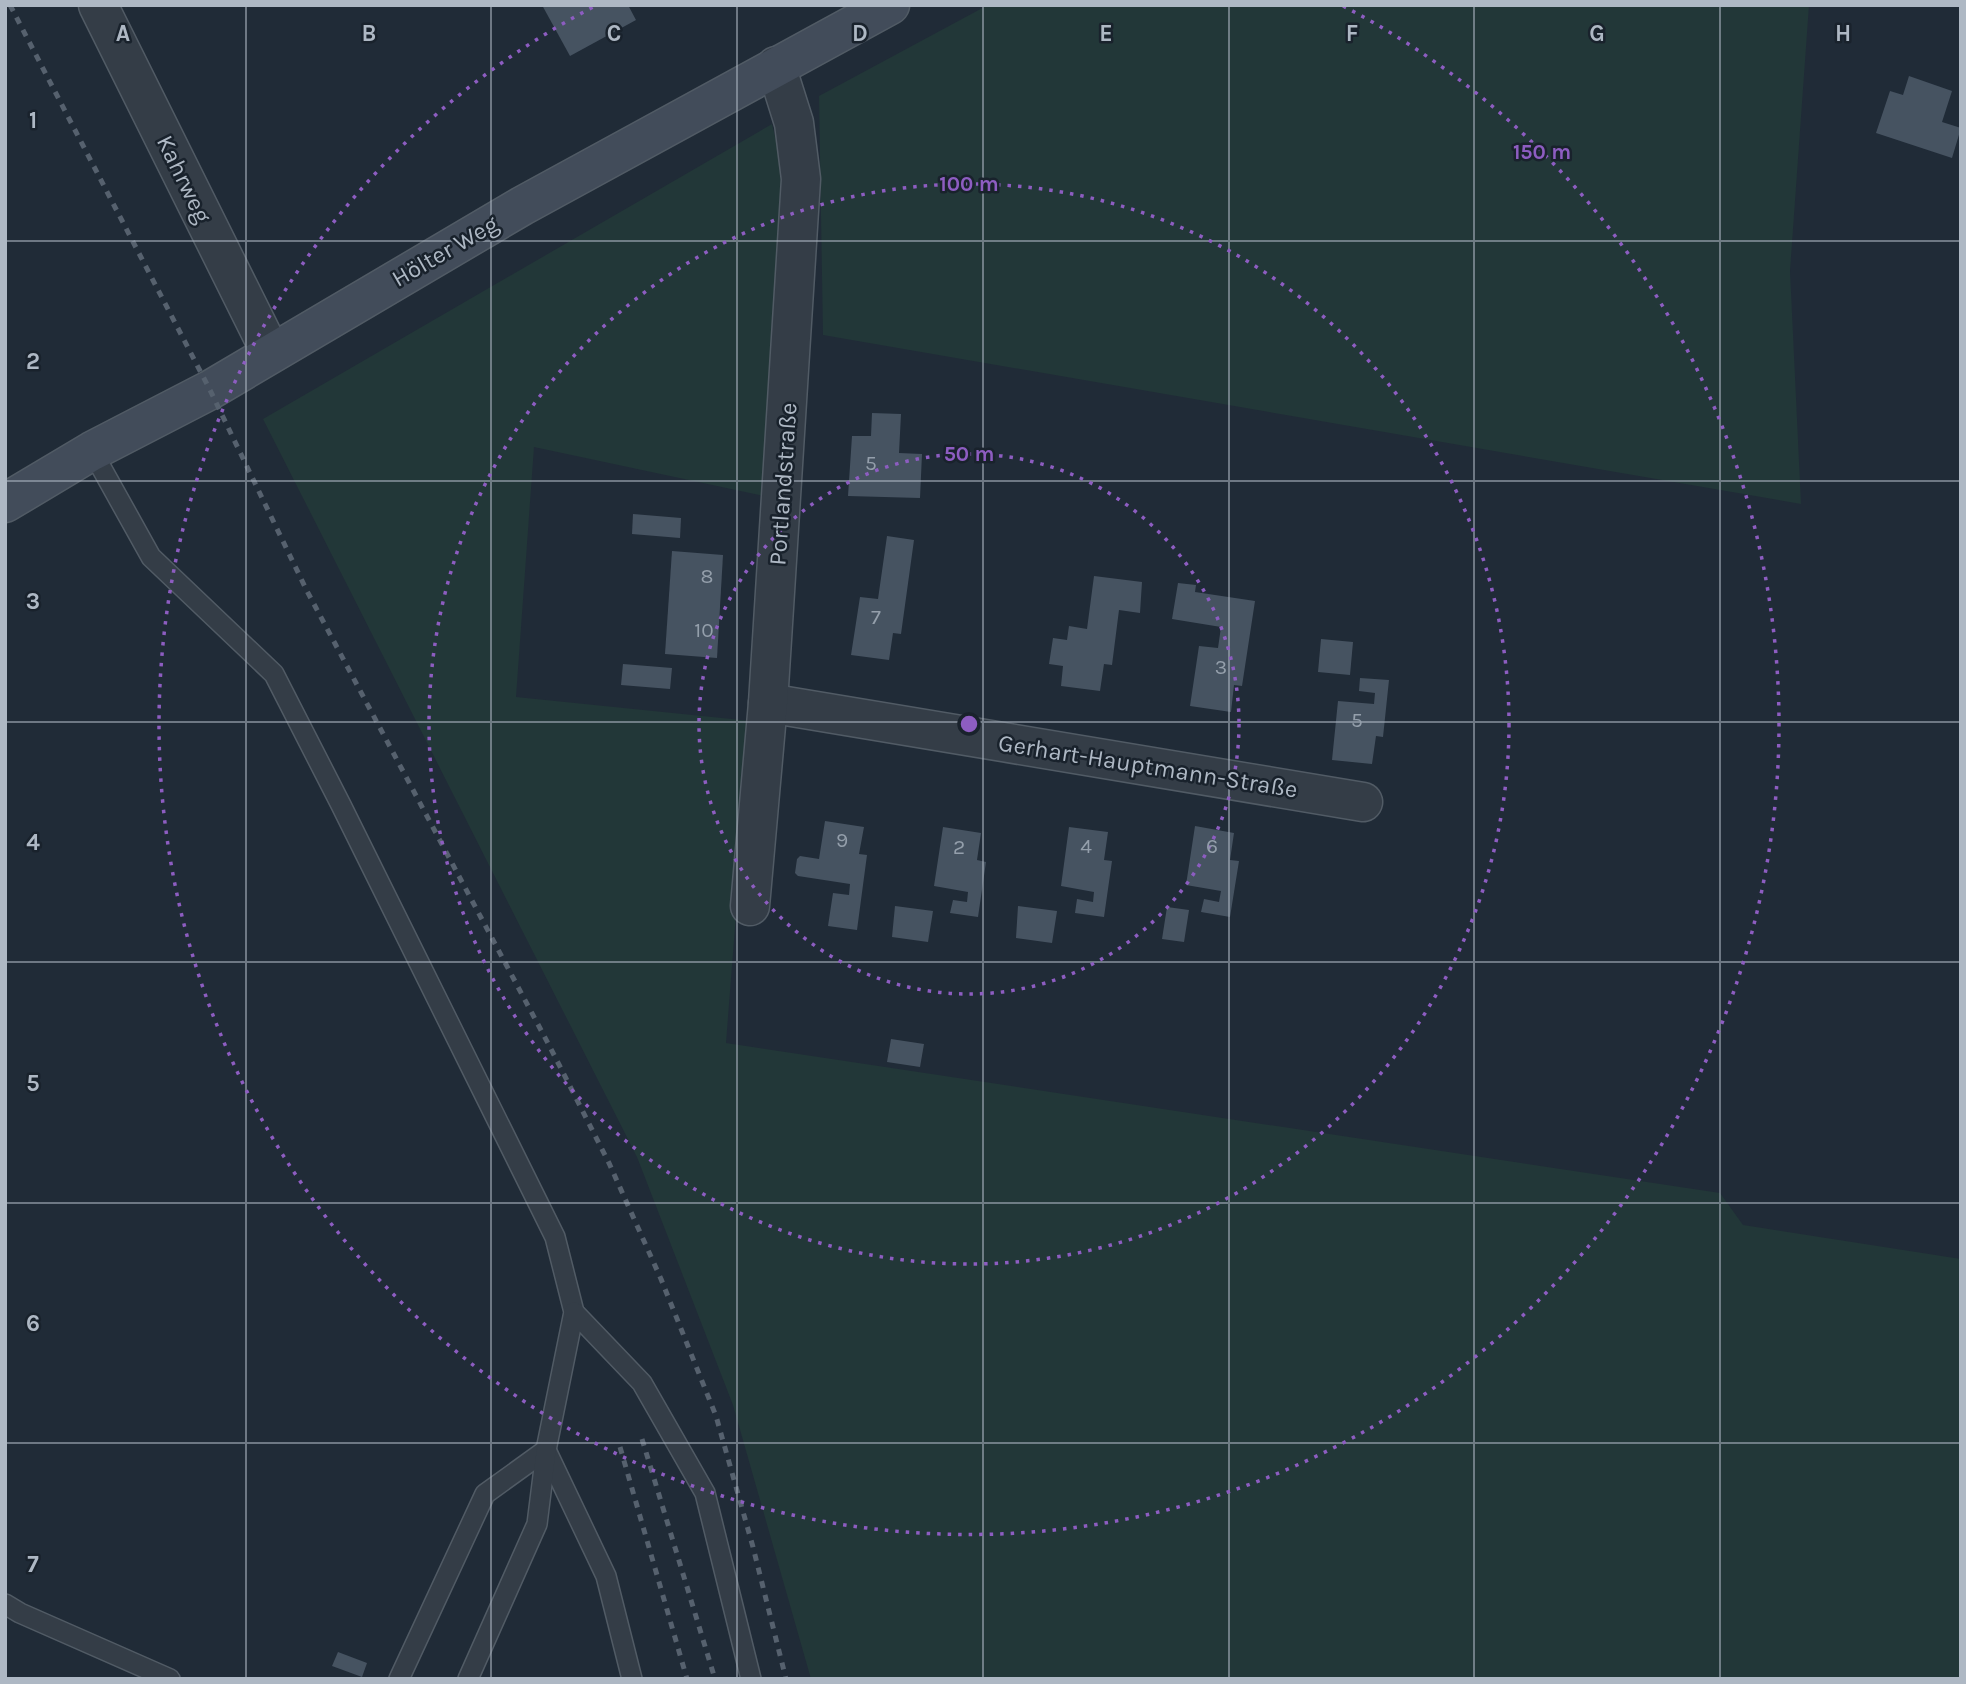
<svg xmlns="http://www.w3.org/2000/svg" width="1966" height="1684" font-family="Karla,sans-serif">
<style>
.green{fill:#223738}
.building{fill:#465361}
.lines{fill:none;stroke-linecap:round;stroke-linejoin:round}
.service-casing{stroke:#515b65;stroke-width:22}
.minor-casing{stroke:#515b65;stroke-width:41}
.secondary-casing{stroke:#515b65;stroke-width:41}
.service{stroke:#343d47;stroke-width:19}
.minor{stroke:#343d47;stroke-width:38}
.secondary{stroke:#424c5a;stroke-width:38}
.rail{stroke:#56616e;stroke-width:5;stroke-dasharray:7 7;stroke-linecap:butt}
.grid{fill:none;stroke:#aeb8c4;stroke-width:2;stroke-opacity:0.55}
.ring{fill:none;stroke:#8d5dc1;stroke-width:3.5;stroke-dasharray:3.5 7}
.labels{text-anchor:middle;stroke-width:5;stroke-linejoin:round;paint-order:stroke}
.number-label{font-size:21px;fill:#949fab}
.street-label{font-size:24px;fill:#aeb8c4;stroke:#19222c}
.grid-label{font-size:23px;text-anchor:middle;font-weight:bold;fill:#aeb8c4;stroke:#19222c;stroke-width:5;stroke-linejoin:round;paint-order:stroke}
.centre{fill:#8d5dc1;stroke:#19222c;stroke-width:3.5}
.ring-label{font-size:21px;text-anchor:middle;font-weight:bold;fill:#8d5dc1;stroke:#19222c;stroke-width:5;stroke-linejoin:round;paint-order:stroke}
</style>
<rect width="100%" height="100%" fill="#202b37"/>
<g class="green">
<path d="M 988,5 L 1809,5 L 1790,271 L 1801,504 L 823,335 L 819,96 Z"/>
<path d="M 772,124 L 787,187 L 764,496 L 534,447 L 516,697 L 751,721 L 726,1043 L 1720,1193 L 1743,1225 L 1961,1259 L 1961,1679 L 811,1679 L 733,1405 L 637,1157 L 263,419 Z"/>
</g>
<g class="building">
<path d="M 542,5 L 628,5 L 636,20 L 570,56 Z"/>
<path d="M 1909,76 L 1952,91 L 1942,122 L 1961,128 L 1952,158 L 1876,133 L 1890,91 L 1903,95 Z"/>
<path d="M 872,413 L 901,414 L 899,453 L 922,454 L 920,498 L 848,496 L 852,436 L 871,436 Z"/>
<path d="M 633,514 L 681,518 L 680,538 L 632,534 Z"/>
<path d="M 887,536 L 914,540 L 901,634 L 893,633 L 889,660 L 851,655 L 860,597 L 878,599 Z"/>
<path d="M 672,551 L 723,555 L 717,658 L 665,654 Z"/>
<path d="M 1094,576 L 1142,582 L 1140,613 L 1119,610 L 1112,665 L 1104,664 L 1100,691 L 1061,686 L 1063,666 L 1049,664 L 1053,638 L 1067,640 L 1069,626 L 1087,629 Z"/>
<path d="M 1178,583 L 1196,585 L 1195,592 L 1255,601 L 1242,686 L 1234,685 L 1231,712 L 1190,706 L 1199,646 L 1218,648 L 1221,627 L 1172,619 Z"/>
<path d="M 1321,639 L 1353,642 L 1350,675 L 1318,672 Z"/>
<path d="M 623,664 L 672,668 L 670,689 L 621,685 Z"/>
<path d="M 1360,678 L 1389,680 L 1383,737 L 1376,736 L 1372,764 L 1332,760 L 1338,701 L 1374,704 L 1375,693 L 1359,691 Z"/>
<path d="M 825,821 L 864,827 L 859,854 L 867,855 L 857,930 L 828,926 L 833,893 L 849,895 L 850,884 L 798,876 L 795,873 L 797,859 L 800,856 L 819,859 Z"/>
<path d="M 1195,826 L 1234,833 L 1230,860 L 1239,861 L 1230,917 L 1201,912 L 1204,899 L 1219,902 L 1221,891 L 1186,885 Z"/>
<path d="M 943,827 L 981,833 L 977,860 L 986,862 L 978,917 L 950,913 L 953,900 L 967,902 L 968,892 L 934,886 Z"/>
<path d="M 1069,827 L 1108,832 L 1104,860 L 1112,861 L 1104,917 L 1075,913 L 1077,899 L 1093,902 L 1094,892 L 1061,886 Z"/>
<path d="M 895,906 L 933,911 L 928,942 L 892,937 Z"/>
<path d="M 1018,906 L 1057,911 L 1052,943 L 1016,938 Z"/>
<path d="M 1167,907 L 1189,910 L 1184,942 L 1162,939 Z"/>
<path d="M 891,1039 L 924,1044 L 920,1067 L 887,1062 Z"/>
<path d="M 338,1652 L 367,1663 L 362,1677 L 332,1666 Z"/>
</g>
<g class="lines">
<g class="service-casing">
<g id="service">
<path d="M 92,451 L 151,557 L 274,674 L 341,805 L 555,1237 L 574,1312 L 546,1450 L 485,1494 L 399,1679"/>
<path d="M 574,1312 L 642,1383 L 705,1493 L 751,1679"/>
<path d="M 546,1450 L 606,1576 L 632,1679"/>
<path d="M 5,1604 L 20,1613 L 170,1679"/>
<path d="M 468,1679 L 537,1524 L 546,1452"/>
</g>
</g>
<g class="minor-casing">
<g id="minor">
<path d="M 98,5 L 271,353"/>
<path d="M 768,703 L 1363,802"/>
<path d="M 750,906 L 768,703 L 801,179 L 794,123 L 776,66"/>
</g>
</g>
<g class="secondary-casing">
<path id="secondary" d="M 5,503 L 92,451 L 210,390 L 522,206 L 890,5"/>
</g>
<use href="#service" class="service"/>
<use href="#minor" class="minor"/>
<use href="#secondary" class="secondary"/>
<g class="rail">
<path d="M 10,5 L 210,390 L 307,591 L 550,1047 L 609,1163 L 661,1279 L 716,1416 L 753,1547 L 786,1679"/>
<path d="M 642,1439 L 715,1679"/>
<path d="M 620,1447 L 687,1679"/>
</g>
</g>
<path class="grid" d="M 246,5 L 246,1679M 491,5 L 491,1679M 737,5 L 737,1679M 983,5 L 983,1679M 1229,5 L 1229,1679M 1474,5 L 1474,1679M 1720,5 L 1720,1679M 5,241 L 1961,241M 5,481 L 1961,481M 5,722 L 1961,722M 5,962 L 1961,962M 5,1203 L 1961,1203M 5,1443 L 1961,1443"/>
<g class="ring">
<circle cx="969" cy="724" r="270"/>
<circle cx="969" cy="724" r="540"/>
<path d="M1343 6A810 810 0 1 1 595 6"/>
</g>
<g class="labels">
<g class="number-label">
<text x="871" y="470">5</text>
<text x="707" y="583">8</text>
<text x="876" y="624">7</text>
<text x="704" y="637">10</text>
<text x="1221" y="674">3</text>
<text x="1357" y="727">5</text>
<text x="842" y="847">9</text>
<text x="1086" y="853">4</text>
<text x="1212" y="853">6</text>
<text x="959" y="854">2</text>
</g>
<g class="street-label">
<text transform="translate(184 179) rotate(64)" y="8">Kahrweg</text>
<text transform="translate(445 251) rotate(-30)" y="8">Hölter Weg</text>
<text transform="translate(783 484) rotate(-86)" y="8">Portlandstraße</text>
<text transform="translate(1148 766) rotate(9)" y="8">Gerhart-Hauptmann-Straße</text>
</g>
</g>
<g class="grid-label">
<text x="123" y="41">A</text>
<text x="369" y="41">B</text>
<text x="614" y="41">C</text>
<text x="860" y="41">D</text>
<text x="1106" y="41">E</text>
<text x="1352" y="41">F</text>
<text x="1597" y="41">G</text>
<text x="1843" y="41">H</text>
<text x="33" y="128">1</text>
<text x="33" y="369">2</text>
<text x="33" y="609">3</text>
<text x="33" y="850">4</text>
<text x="33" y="1091">5</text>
<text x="33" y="1331">6</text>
<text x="33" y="1572">7</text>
</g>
<circle cx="969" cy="724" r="10" class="centre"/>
<g class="ring-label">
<text x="1542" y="159">150 m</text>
<text x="969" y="191">100 m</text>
<text x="969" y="461">50 m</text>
</g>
<rect width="1966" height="1684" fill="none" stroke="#aeb8c4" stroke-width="14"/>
</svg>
